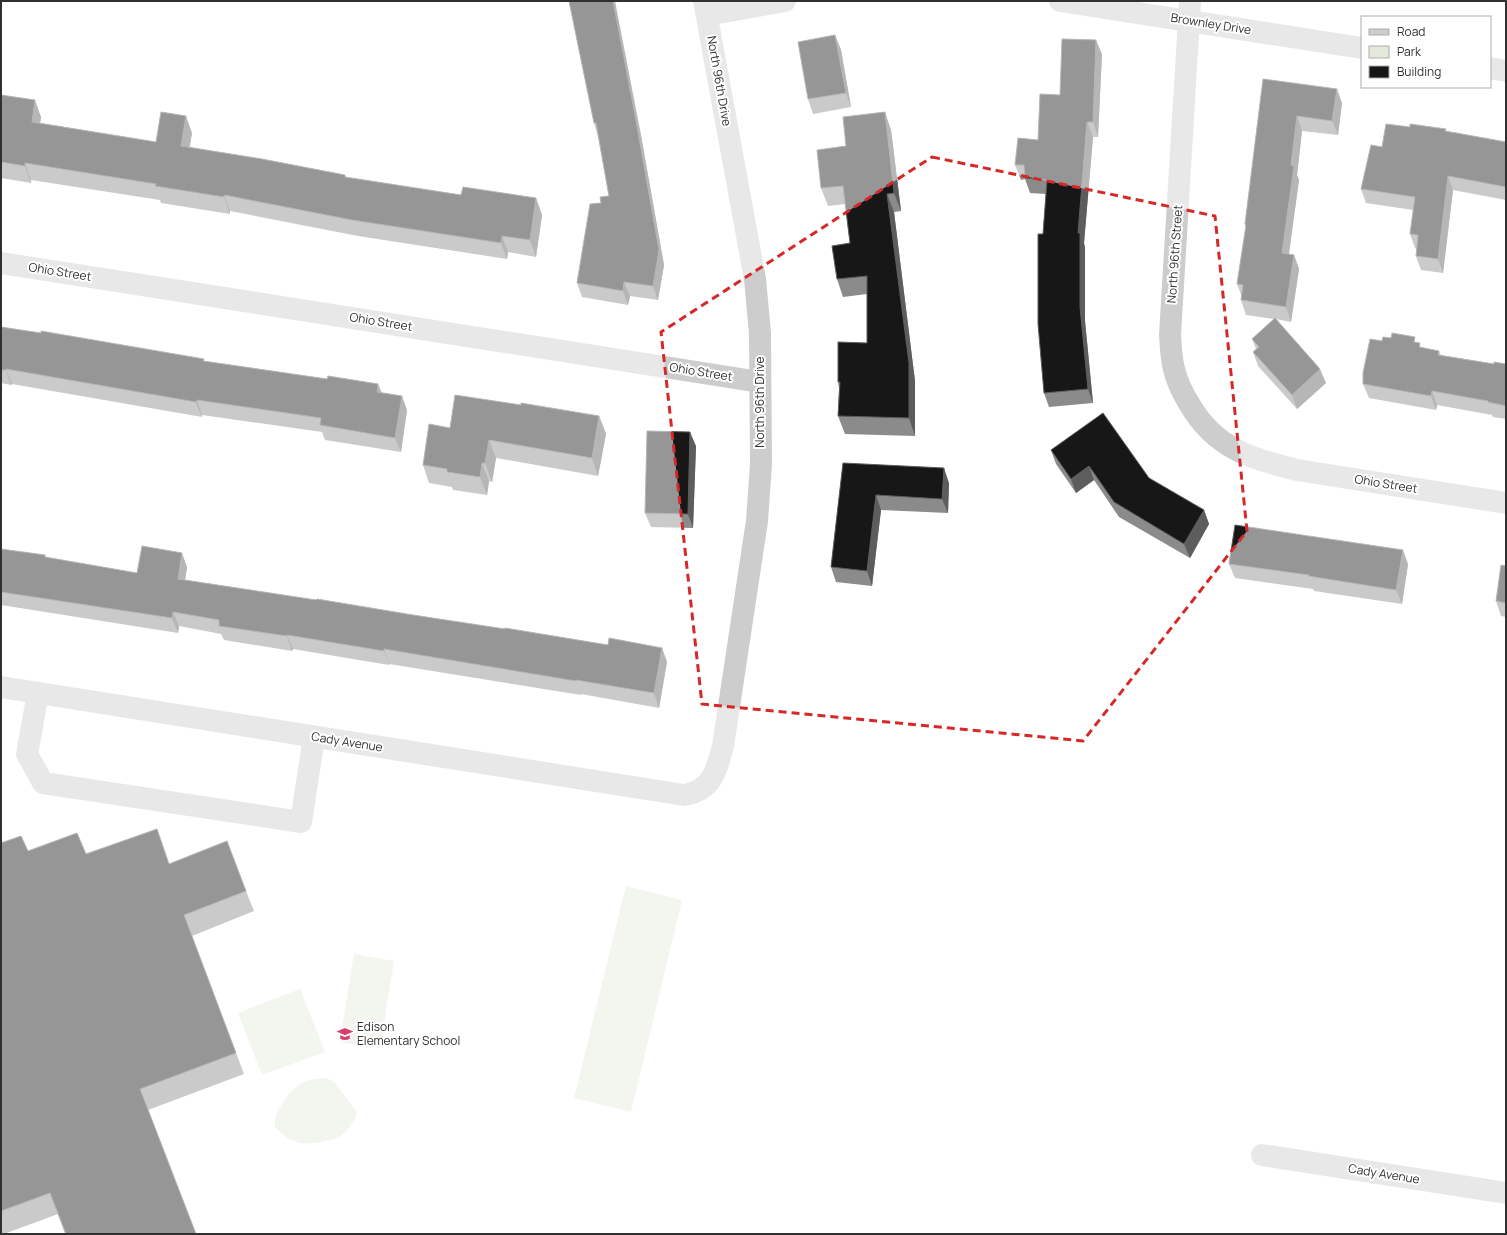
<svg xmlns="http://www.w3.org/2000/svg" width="1507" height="1235" font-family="Manrope,sans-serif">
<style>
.green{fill:#e5e9dc}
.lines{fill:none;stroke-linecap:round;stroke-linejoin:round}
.minor{stroke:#cdcdcd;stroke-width:22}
.wall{fill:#8b8b8b}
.shaded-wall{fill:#5d5d5d}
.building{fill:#171717;stroke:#5d5d5d}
.marked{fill:none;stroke:#d62828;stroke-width:3;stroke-dasharray:8 5;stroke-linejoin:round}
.labels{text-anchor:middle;stroke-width:4;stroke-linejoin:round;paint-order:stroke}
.street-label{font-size:12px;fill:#303030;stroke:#fff}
.poi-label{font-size:12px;fill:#303030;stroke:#fff;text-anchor:start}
</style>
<rect width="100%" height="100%" fill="#fff"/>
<g class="green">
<path d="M 626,886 L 682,900 L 631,1112 L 574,1098 Z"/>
<path d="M 354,954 L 394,961 L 380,1048 L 340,1042 Z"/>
<path d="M 300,989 L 325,1052 L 262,1075 L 238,1013 Z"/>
<path d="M 327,1078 L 334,1082 L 357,1112 C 355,1121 346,1133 338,1138 C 312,1144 295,1150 275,1127 C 274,1117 278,1109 284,1101 C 297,1083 305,1079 327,1078 Z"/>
</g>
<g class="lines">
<g class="minor">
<path d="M 1060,1 L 1362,48"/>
<path d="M 1190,1 L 1170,335 C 1171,346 1171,358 1174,369 C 1177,382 1183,394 1190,405 C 1215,448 1251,459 1297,470 L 1506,503"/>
<path d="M 707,15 L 785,1"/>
<path d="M 1490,68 L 1506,71"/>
<path d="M 1,263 L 760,382"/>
<path d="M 1,687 L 684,795 C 713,790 716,771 723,746 L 757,521 L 761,464 L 760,333 L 755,279 L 704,1"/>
<path d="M 38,693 L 27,754 L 43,783 L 301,822 L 314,737"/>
<path d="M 1262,1155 L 1506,1193"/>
</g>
</g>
<g class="wall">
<path d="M 569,1 L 640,130 L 664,265 L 658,300 L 630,296 L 628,305 L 582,297 L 577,283 L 601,203 L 609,196 L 598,136 L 594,123 Z"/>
<path d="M 835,35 L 841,50 L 851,107 L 813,114 L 808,99 Z"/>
<path d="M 1102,54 L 1098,137 L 1093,137 L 1084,243 L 1085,248 L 1085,321 L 1093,403 L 1049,407 L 1044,393 L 1043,234 L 1046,194 L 1030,193 L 1025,179 L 1021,180 L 1015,165 L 1038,140 L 1060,95 Z"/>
<path d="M 1263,79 L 1342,103 L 1338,135 L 1302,131 L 1297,175 L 1299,180 L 1289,254 L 1294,255 L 1299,269 L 1291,322 L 1276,319 L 1326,383 L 1297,409 L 1258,366 L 1253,352 L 1256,349 L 1252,339 L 1274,319 L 1246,315 L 1241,300 L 1242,297 L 1237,284 L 1246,227 L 1245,224 Z"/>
<path d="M 1,95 L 41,117 L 40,123 L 156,142 L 192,133 L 189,148 L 345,175 L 346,178 L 461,195 L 536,198 L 542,215 L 536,257 L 508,252 L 507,259 L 358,236 L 230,211 L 230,214 L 161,203 L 160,200 L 31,180 L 31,183 L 1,178 Z"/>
<path d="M 1410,127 L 1447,131 L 1506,142 L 1506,200 L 1453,190 L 1443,273 L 1421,270 L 1416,256 L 1417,249 L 1415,248 L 1410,234 L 1413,210 L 1366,203 L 1361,189 L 1382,147 Z"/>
<path d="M 891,130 L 901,211 L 894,212 L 915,381 L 915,436 L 845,434 L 838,416 L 839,388 L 838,382 L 867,343 L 867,294 L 843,297 L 837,279 L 850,243 L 845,204 L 828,206 L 821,188 L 846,146 Z"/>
<path d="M 1,327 L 204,361 L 327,379 L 381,392 L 407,410 L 401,452 L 325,440 L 322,432 L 202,415 L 202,417 L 12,384 L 11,385 L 1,383 Z"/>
<path d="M 1382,341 L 1416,343 L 1421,347 L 1439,351 L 1441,355 L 1494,364 L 1506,364 L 1506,419 L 1493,417 L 1492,415 L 1437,405 L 1436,410 L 1369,398 L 1363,384 Z"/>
<path d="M 521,405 L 599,416 L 606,434 L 598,476 L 496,458 L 492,482 L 489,481 L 487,495 L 453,490 L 452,487 L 429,483 L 423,465 L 450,428 Z"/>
<path d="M 696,446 L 693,528 L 651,527 L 645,513 Z"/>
<path d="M 1051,450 L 1149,478 L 1204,510 L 1209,524 L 1190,558 L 1119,517 L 1094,480 L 1076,493 L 1056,464 Z"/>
<path d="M 843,463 L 949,483 L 948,513 L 881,510 L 872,586 L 836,582 L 831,567 Z"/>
<path d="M 1,549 L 45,555 L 46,558 L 137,573 L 187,567 L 185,580 L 608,645 L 662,648 L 667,662 L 659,708 L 581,694 L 581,695 L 389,664 L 389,665 L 293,649 L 292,651 L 224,640 L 221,634 L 179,626 L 178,633 L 1,605 Z"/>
<path d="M 1229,564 L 1408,564 L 1402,604 L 1314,591 L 1313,589 L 1235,578 Z"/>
<path d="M 1506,566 L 1506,617 L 1501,616 L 1496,601 Z"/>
<path d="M 1,843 L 28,851 L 86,854 L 169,863 L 246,891 L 254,911 L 192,936 L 244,1074 L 148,1110 L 196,1234 L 65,1234 L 58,1214 L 4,1234 L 1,1234 Z"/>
</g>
<g class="shaded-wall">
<path d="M 613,1 L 615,1 L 640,130 L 664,265 L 658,300 L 653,286 Z"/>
<path d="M 835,35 L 841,50 L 851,107 L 846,93 Z"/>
<path d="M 1096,40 L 1102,54 L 1098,137 L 1093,122 Z"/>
<path d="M 1337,89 L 1342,103 L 1338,135 L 1332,121 Z"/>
<path d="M 35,100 L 41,117 L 38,138 L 32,122 Z"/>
<path d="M 885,112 L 891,130 L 901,211 L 894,193 Z"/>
<path d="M 186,116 L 192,133 L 187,163 L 181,146 Z"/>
<path d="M 1297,116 L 1302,131 L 1297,175 L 1299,180 L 1287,267 L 1282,253 Z"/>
<path d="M 1087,122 L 1093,137 L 1084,243 L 1085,248 L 1085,321 L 1093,403 L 1088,389 L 1080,307 L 1078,233 Z"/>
<path d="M 25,163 L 31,180 L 31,183 L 25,166 Z"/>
<path d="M 1448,176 L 1453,190 L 1443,273 L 1438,259 Z"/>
<path d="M 887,194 L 894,212 L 915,381 L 915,436 L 909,418 Z"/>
<path d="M 224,195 L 230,211 L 230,214 L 224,197 Z"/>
<path d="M 536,198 L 542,215 L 536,257 L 530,240 Z"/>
<path d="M 502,236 L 508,252 L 507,259 L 501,243 Z"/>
<path d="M 1294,255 L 1299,269 L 1291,322 L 1286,307 Z"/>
<path d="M 624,282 L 630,296 L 628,305 L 623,291 Z"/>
<path d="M 6,369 L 12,384 L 11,385 L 6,370 Z"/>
<path d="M 1320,369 L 1326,383 L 1297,409 L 1292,395 Z"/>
<path d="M 378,384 L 384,398 L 377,392 Z"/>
<path d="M 1432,391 L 1437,405 L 1436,410 L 1431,396 Z"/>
<path d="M 402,396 L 407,410 L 401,452 L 395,438 Z"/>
<path d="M 197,400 L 202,415 L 202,417 L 196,402 Z"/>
<path d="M 599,416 L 606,434 L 598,476 L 592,458 Z"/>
<path d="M 690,432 L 696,446 L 693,528 L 688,514 Z"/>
<path d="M 489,440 L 496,458 L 492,482 L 485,463 Z"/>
<path d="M 482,463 L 489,481 L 487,495 L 480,477 Z"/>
<path d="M 1089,466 L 1094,480 L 1076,493 L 1071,479 Z"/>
<path d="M 944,468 L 949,483 L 948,513 L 942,499 Z"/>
<path d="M 876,495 L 881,510 L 872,586 L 867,571 Z"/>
<path d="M 1204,510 L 1209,524 L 1190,558 L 1184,544 Z"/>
<path d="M 1403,550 L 1408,564 L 1402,604 L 1396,590 Z"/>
<path d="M 182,553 L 187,567 L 183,593 L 178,579 Z"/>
<path d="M 173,612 L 179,626 L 178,633 L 172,618 Z"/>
<path d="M 287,635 L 293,649 L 292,651 L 287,636 Z"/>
<path d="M 662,648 L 667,662 L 659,708 L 654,693 Z"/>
<path d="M 384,649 L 389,664 L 389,665 L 384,651 Z"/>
</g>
<g class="building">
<path d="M 569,1 L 613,1 L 635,115 L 659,250 L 653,286 L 624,282 L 623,291 L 577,283 L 590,204 L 601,203 L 600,197 L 609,196 L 596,123 L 594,123 Z"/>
<path d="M 835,35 L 846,93 L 808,99 L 798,42 Z"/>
<path d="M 1062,39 L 1096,40 L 1093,122 L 1087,122 L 1078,233 L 1080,233 L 1080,307 L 1088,389 L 1044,393 L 1038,324 L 1038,234 L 1043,234 L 1047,180 L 1025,178 L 1024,165 L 1015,165 L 1018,138 L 1038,140 L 1040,94 L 1060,95 Z"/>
<path d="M 1263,79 L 1337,89 L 1332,121 L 1297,116 L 1291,165 L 1294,166 L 1282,253 L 1294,255 L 1286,307 L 1241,300 L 1243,285 L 1237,284 L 1246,225 L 1245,224 Z"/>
<path d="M 1,95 L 35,100 L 32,122 L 156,142 L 161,112 L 186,116 L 181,146 L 262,159 L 345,175 L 345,177 L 461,195 L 463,187 L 536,198 L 530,240 L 502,236 L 501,243 L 352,220 L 224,195 L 224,197 L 155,186 L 156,184 L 25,163 L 25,166 L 1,162 Z"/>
<path d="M 885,112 L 894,193 L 887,194 L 909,363 L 909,418 L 838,416 L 840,382 L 838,382 L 838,342 L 867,343 L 867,276 L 837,279 L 832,246 L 850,243 L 843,186 L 821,188 L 817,150 L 846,146 L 843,117 Z"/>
<path d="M 1386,124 L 1410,127 L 1410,124 L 1446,129 L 1445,131 L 1506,142 L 1506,187 L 1448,176 L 1438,259 L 1416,256 L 1418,235 L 1410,234 L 1415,197 L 1361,189 L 1371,145 L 1382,147 Z"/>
<path d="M 1275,318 L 1320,369 L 1292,395 L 1253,352 L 1259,347 L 1252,339 Z"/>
<path d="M 1,327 L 41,333 L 41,331 L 204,359 L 203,361 L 327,379 L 328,376 L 378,384 L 377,392 L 402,396 L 395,438 L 320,425 L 321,418 L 197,400 L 196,402 L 6,369 L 6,370 L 1,370 Z"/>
<path d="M 1392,333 L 1415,337 L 1414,342 L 1420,343 L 1419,347 L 1439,351 L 1438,355 L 1494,364 L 1494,362 L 1506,364 L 1506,406 L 1488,402 L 1488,401 L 1432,391 L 1431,396 L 1363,384 L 1363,373 L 1370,339 L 1382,341 L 1383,337 L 1391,338 Z"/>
<path d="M 455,395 L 521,405 L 521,403 L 599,416 L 592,458 L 489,440 L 485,463 L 482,463 L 480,477 L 447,472 L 447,469 L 423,465 L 429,424 L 450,428 Z"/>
<path d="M 1103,413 L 1149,478 L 1204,510 L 1184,544 L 1114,502 L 1089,466 L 1071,479 L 1051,450 Z"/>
<path d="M 647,431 L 690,432 L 688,514 L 645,513 Z"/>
<path d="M 843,463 L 944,468 L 942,499 L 876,495 L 867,571 L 831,567 Z"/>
<path d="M 1235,525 L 1403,550 L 1396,590 L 1308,576 L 1309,575 L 1229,564 Z"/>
<path d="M 142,546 L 182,553 L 178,579 L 316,600 L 317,599 L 413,615 L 505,629 L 505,628 L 608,645 L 609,638 L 662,648 L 654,693 L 576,680 L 576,681 L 384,649 L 384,651 L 287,635 L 287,636 L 219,626 L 219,620 L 173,612 L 172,618 L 1,592 L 1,549 L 45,555 L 45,557 L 137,573 Z"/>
<path d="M 1501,565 L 1506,566 L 1506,603 L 1496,601 Z"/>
<path d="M 157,829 L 169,864 L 227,841 L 246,891 L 184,915 L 236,1053 L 140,1089 L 196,1234 L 66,1234 L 50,1193 L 1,1211 L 1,843 L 21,836 L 28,851 L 77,833 L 86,854 Z"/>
</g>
<path d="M0 0H1507V1235H0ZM 932,157 L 1215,216 L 1247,531 L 1083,741 L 702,704 L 661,332 Z" fill="#fff" fill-opacity=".55" fill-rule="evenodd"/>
<path class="marked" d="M 932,157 L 1215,216 L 1247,531 L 1083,741 L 702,704 L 661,332 Z"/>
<defs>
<g id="school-bare" transform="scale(1.2)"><path d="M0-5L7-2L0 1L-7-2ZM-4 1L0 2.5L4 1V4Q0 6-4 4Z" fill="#d8406c" stroke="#fff" stroke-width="2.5" paint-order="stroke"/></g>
</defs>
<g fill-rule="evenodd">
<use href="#school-bare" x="345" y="1034"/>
</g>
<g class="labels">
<g class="street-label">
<text transform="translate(1211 24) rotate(9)" y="4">Brownley Drive</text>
<text transform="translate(719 81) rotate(80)" y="4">North 96th Drive</text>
<text transform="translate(1175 254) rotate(-86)" y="4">North 96th Street</text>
<text transform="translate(60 272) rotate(9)" y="4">Ohio Street</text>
<text transform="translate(381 322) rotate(9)" y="4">Ohio Street</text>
<text transform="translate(701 372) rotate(9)" y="4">Ohio Street</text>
<text transform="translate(760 402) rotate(-90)" y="4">North 96th Drive</text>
<text transform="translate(1386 484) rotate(9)" y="4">Ohio Street</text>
<text transform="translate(347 742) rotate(9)" y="4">Cady Avenue</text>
<text transform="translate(1384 1174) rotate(9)" y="4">Cady Avenue</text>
</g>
<g class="poi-label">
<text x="357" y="1031">Edison<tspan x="357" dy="14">Elementary School</tspan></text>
</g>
</g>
<rect width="1507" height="1235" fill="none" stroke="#303030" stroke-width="4"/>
<rect x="1361" y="16" width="130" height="72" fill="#ffffff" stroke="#acacac"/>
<rect x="1369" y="29" width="20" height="6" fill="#cdcdcd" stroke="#acacac"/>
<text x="1397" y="36" font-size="12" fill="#303030">Road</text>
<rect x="1369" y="46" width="20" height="12" fill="#e5e9dc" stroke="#acacac"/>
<text x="1397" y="56" font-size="12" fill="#303030">Park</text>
<rect x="1369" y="66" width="20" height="12" fill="#171717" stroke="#acacac"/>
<text x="1397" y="76" font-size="12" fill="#303030">Building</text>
</svg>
